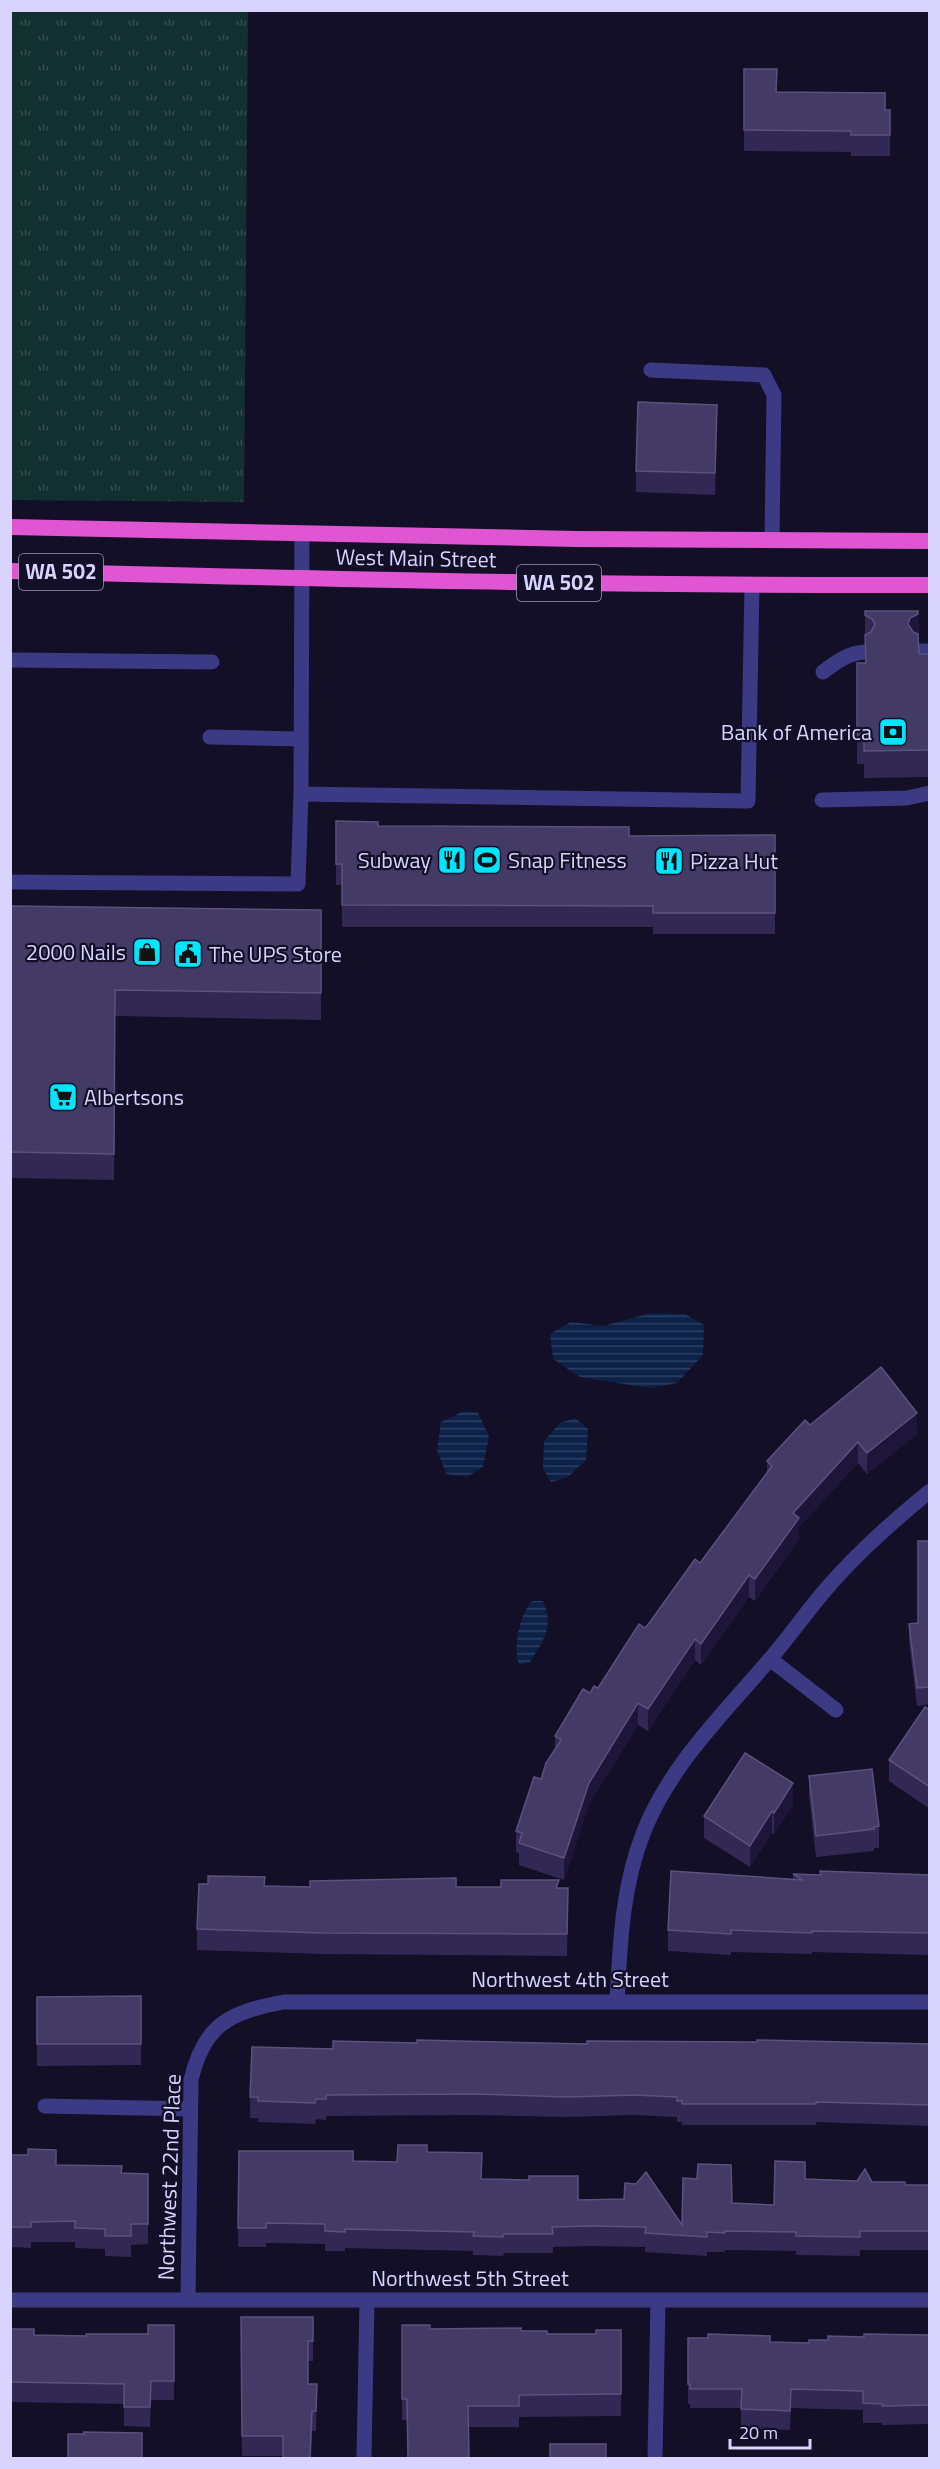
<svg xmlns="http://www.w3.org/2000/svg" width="940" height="2469" font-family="'Titillium Web',sans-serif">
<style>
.grass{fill:url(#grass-tufts)}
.water{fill:url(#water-rules)}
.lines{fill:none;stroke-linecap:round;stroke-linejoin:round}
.service{stroke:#3d3a85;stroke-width:15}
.minor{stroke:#3d3a85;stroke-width:15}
.trunk{stroke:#e055d1;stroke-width:16}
.wall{fill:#312854}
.shaded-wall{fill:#1d163a}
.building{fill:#433a66;stroke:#5a527e;stroke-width:1.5}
.labels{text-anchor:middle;stroke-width:4.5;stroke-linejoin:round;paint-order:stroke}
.shield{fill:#130f26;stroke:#9e99be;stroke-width:1.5}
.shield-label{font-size:21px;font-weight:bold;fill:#d9d4ff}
.street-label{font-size:22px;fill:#d9d4ff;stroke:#130f26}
.poi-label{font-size:22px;fill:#d9d4ff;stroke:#130f26;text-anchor:start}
</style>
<defs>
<pattern id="grass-tufts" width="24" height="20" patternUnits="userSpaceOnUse" patternTransform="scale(1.5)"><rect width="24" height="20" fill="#12302f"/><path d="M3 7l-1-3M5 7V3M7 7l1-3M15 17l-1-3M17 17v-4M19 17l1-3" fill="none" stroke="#344d4e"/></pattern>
<pattern id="water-rules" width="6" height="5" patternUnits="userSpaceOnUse" patternTransform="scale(1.5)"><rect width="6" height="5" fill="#0c2248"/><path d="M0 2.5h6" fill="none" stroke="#2f4163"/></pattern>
</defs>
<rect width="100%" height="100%" fill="#130f26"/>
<path class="grass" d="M 11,10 L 248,11 L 244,502 L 11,500 Z"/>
<g class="water">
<path d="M 651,1313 L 685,1314 L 704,1325 L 703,1355 L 677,1383 L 650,1388 L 580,1377 L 553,1359 L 550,1334 L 571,1322 L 603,1326 Z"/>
<path d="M 464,1411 L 478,1413 L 489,1437 L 483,1467 L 467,1477 L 446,1474 L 437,1450 L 441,1422 Z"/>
<path d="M 575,1418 L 588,1429 L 586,1460 L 568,1477 L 551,1482 L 543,1469 L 544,1441 L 560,1423 Z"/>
<path d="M 532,1601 L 543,1601 C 555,1627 543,1641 530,1662 L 519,1665 C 513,1645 519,1617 532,1601 Z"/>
</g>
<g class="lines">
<g class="service">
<path d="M 651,370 L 764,375 L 774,395 L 772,540"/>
<path d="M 302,534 L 301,794 L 748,801 L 752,585"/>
<path d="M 918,651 L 930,651"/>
<path d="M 10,660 L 212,662"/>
<path d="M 823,672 C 836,662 848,653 865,652"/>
<path d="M 210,737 L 301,739"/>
<path d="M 822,800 L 907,798 L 930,793"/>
<path d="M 10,882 L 298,884 L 301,794"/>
<path d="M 45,2106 L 190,2109"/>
</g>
<g class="minor">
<path d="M 770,1659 L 836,1710"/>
<path d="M 617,2002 C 620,1944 622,1886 644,1831 C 671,1764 724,1713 770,1659 C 790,1636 807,1611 827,1588 C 858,1552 893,1521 930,1491"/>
<path d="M 188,2299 L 191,2080 C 204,2024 230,2012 284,2002 L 930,2002"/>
<path d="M 10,2300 L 930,2300"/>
<path d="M 364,2458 L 367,2300"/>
<path d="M 655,2458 L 658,2300"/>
</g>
<g class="trunk">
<path d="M 10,527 L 576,539 L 930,541"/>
<path d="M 10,571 C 317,579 623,586 930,585"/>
</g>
</g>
<g class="wall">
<path d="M 744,69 L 777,92 L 885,110 L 890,110 L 890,156 L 851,156 L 851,152 L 744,151 Z"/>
<path d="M 717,426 L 715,495 L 636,492 L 636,471 Z"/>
<path d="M 865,611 L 918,611 L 919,654 L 930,654 L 930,777 L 864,778 L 864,764 L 857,764 L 857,663 L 865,663 Z"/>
<path d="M 336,821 L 378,826 L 629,836 L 775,835 L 775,934 L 653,934 L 653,927 L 342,927 L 342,885 L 336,885 Z"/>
<path d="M 10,906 L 321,910 L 321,1020 L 115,1016 L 114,1180 L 10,1178 Z"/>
<path d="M 810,1425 L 917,1434 L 867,1474 L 858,1463 L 799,1527 L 799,1539 L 755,1601 L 749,1597 L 701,1665 L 695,1660 L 648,1731 L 638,1725 L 589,1804 L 564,1880 L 519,1865 L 519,1853 L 516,1852 L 516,1831 L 555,1749 L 555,1736 L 590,1693 L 598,1688 L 645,1628 L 700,1563 L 767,1474 L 767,1461 Z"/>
<path d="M 930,1541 L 930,1704 L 917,1706 L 909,1642 L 909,1624 L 918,1623 Z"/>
<path d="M 930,1710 L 930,1809 L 889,1781 L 889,1760 Z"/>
<path d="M 809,1776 L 879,1826 L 879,1848 L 874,1848 L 874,1851 L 816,1857 L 809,1797 Z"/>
<path d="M 793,1805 L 774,1834 L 772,1833 L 750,1867 L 704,1838 L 704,1816 Z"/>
<path d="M 793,1874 L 930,1875 L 930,1955 L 812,1952 L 812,1954 L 731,1952 L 731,1955 L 668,1951 L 668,1930 L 793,1879 Z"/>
<path d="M 208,1884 L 310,1887 L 456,1887 L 568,1888 L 567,1956 L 322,1954 L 197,1950 L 197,1929 Z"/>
<path d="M 141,1996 L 141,2065 L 37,2066 L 37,1997 Z"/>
<path d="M 417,2043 L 930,2044 L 930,2126 L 816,2122 L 816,2125 L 682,2125 L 682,2122 L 677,2122 L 677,2117 L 634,2115 L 567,2117 L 476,2115 L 326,2116 L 326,2120 L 316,2119 L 315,2124 L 258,2122 L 258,2118 L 250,2118 L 250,2097 L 333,2049 Z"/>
<path d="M 239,2151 L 353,2161 L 397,2162 L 427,2152 L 482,2179 L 578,2200 L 682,2225 L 732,2203 L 774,2205 L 805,2179 L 872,2182 L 905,2185 L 930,2185 L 930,2250 L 860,2250 L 860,2256 L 796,2255 L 796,2251 L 725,2250 L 725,2252 L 707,2252 L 707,2256 L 645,2252 L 645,2247 L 591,2246 L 553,2247 L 553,2253 L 504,2253 L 503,2256 L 473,2255 L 473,2251 L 345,2248 L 345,2251 L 325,2251 L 325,2244 L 266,2243 L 266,2247 L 238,2247 Z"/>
<path d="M 10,2155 L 56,2165 L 122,2173 L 148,2174 L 148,2244 L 131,2245 L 131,2257 L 105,2256 L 105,2249 L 75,2248 L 75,2242 L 31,2242 L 31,2248 L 10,2247 Z"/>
<path d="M 241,2317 L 313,2317 L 313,2361 L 308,2361 L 308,2384 L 317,2384 L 316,2431 L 312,2431 L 311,2458 L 283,2456 L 242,2456 Z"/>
<path d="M 174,2325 L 174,2400 L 151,2400 L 150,2427 L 124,2426 L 124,2404 L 10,2402 L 10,2332 L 34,2335 L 86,2336 L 148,2334 Z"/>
<path d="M 402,2325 L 430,2329 L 521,2331 L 547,2334 L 596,2334 L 621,2330 L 621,2416 L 519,2417 L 519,2427 L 468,2427 L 402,2420 Z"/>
<path d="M 930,2335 L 930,2424 L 882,2425 L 882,2423 L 863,2423 L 863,2410 L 791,2408 L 790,2430 L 741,2428 L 741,2408 L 690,2408 L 690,2404 L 688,2404 L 688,2338 L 770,2342 L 809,2343 L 864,2337 Z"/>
</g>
<g class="shaded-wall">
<path d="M 918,614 L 918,641 L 908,624 L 910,618 Z"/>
<path d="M 917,1413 L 917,1434 L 867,1474 L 867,1453 Z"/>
<path d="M 858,1442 L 858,1463 L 799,1527 L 799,1539 L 755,1601 L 755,1579 L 793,1513 Z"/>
<path d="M 749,1575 L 749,1597 L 701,1665 L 701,1644 Z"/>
<path d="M 695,1639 L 695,1660 L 648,1731 L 648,1709 Z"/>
<path d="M 638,1703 L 638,1725 L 589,1804 L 564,1880 L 564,1858 L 589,1783 Z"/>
<path d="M 793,1783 L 793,1805 L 774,1834 L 774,1813 Z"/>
<path d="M 772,1811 L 772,1833 L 750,1867 L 750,1846 Z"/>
<path d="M 312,2411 L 312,2431 L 311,2458 L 311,2436 Z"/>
</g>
<g class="building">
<path d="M 744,69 L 777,69 L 776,92 L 885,93 L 885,110 L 890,110 L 890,135 L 851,135 L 851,131 L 744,130 Z"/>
<path d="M 638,402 L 717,405 L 715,473 L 636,471 Z"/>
<path d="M 865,611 L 918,611 L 918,614 L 910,618 L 908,624 L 913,632 L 918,634 L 919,654 L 930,654 L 930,750 L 864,751 L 864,736 L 857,737 L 857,663 L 866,663 L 865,635 L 871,632 L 875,624 L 872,619 L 865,615 Z"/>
<path d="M 336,821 L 378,822 L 378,826 L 629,827 L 629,836 L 775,835 L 775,913 L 653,913 L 653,906 L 342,905 L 342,864 L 336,864 Z"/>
<path d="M 10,906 L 321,910 L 321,993 L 115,990 L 114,1154 L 10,1152 Z"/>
<path d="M 881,1367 L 917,1413 L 867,1453 L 858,1442 L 793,1513 L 799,1518 L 755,1579 L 749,1575 L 701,1644 L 695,1639 L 648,1709 L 638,1703 L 589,1783 L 564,1858 L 519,1843 L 522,1833 L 516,1831 L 534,1777 L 541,1779 L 546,1763 L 561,1740 L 555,1736 L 583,1689 L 590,1693 L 594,1686 L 598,1688 L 639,1624 L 645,1628 L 650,1622 L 695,1559 L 700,1563 L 772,1466 L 767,1461 L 805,1420 L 810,1425 Z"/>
<path d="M 918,1541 L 930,1541 L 930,1687 L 917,1688 L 909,1624 L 918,1623 Z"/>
<path d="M 925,1707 L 930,1710 L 930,1787 L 889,1760 Z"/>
<path d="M 745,1753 L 793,1783 L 774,1813 L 772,1811 L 750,1846 L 704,1816 Z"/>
<path d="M 872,1769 L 879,1826 L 874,1827 L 874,1829 L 816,1836 L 809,1776 Z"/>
<path d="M 671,1871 L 803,1880 L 793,1874 L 821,1875 L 820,1871 L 930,1875 L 930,1933 L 812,1931 L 812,1933 L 731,1930 L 731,1934 L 668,1930 Z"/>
<path d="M 208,1876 L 265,1877 L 264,1886 L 310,1887 L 310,1881 L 456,1878 L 456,1887 L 501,1887 L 501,1880 L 559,1880 L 556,1888 L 568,1888 L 567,1934 L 322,1933 L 197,1929 L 199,1884 L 208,1884 Z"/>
<path d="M 141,1996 L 141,2044 L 37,2044 L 37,1997 Z"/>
<path d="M 417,2040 L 587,2044 L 587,2041 L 757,2042 L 757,2040 L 930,2044 L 930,2105 L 816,2102 L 816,2104 L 682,2104 L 682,2101 L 677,2101 L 677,2097 L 634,2095 L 567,2097 L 476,2094 L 326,2095 L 326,2099 L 316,2099 L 315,2103 L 258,2101 L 258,2097 L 250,2097 L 252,2047 L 333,2049 L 333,2041 L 417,2043 Z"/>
<path d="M 398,2145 L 427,2145 L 427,2152 L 482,2153 L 481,2179 L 529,2180 L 529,2176 L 578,2176 L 578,2200 L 624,2199 L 625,2183 L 636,2184 L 646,2172 L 682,2225 L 683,2178 L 697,2179 L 698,2164 L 731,2165 L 732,2203 L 774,2205 L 775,2161 L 805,2162 L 805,2179 L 857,2181 L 865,2169 L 872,2182 L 905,2182 L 905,2185 L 930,2185 L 930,2231 L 860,2231 L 860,2237 L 796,2236 L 796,2232 L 725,2231 L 725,2233 L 707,2232 L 707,2237 L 645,2233 L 646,2227 L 591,2226 L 552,2227 L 553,2234 L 504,2234 L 503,2237 L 473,2236 L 474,2232 L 345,2229 L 345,2232 L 325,2231 L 325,2224 L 266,2223 L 266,2228 L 238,2228 L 239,2151 L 353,2151 L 353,2161 L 397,2162 Z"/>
<path d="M 28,2149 L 56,2150 L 56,2165 L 122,2166 L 121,2173 L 148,2174 L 148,2224 L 131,2224 L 131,2236 L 105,2236 L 105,2229 L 75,2228 L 75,2221 L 31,2222 L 31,2227 L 10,2227 L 10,2155 L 28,2155 Z"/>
<path d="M 241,2317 L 313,2317 L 313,2341 L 308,2341 L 308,2384 L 317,2384 L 316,2411 L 312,2411 L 310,2458 L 283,2458 L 283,2436 L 242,2436 Z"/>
<path d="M 148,2325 L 174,2325 L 174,2381 L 151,2381 L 150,2407 L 124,2407 L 124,2384 L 10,2382 L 11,2329 L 34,2329 L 34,2335 L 86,2336 L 86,2334 L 148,2334 Z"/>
<path d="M 402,2325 L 430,2325 L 430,2329 L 521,2328 L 521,2331 L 547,2331 L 547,2334 L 596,2334 L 596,2330 L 621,2330 L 621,2394 L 519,2395 L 519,2406 L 468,2406 L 469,2458 L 408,2458 L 407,2399 L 402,2399 Z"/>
<path d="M 708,2334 L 770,2336 L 770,2342 L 809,2343 L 809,2340 L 828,2340 L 828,2336 L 864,2337 L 864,2334 L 930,2335 L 930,2405 L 882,2406 L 882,2404 L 863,2403 L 863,2391 L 791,2389 L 790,2411 L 741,2409 L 742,2389 L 690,2389 L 690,2384 L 688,2384 L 688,2338 L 708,2338 Z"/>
<path d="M 84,2432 L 142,2433 L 142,2458 L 68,2458 L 68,2434 L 84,2434 Z"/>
<rect x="550" y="2444" width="56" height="14"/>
</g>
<defs>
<g id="bank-square" transform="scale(1.5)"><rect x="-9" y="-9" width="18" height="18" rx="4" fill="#00e5ff" stroke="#130f26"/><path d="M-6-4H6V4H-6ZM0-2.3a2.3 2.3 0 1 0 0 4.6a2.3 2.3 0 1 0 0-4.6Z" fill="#111"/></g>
<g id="restaurant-square" transform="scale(1.5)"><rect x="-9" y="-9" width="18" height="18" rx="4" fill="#00e5ff" stroke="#130f26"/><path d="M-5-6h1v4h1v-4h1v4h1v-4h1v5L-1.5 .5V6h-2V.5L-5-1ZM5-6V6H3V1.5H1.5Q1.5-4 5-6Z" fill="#111"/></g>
<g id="stadium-square" transform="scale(1.5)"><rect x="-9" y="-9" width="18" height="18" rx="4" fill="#00e5ff" stroke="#130f26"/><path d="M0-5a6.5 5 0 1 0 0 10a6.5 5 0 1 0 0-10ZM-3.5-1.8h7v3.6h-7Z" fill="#111"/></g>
<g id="shop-square" transform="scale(1.5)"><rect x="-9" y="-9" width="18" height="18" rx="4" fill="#00e5ff" stroke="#130f26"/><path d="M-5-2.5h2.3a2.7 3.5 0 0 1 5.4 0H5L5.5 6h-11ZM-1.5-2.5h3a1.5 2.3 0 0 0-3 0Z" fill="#111"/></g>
<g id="civic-square" transform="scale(1.5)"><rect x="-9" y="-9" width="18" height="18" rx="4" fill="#00e5ff" stroke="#130f26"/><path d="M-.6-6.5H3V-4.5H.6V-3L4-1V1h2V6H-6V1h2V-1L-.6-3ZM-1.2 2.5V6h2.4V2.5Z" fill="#111"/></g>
<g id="supermarket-square" transform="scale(1.5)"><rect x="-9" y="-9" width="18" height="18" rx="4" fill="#00e5ff" stroke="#130f26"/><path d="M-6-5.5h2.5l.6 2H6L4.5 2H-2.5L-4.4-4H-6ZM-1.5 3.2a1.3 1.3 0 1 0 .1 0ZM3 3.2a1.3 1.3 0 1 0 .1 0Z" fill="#111"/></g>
</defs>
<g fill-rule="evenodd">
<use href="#bank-square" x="893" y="732"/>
<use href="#restaurant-square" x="452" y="860"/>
<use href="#stadium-square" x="487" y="860"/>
<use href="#restaurant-square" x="669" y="861"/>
<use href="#shop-square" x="147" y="952"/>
<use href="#civic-square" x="188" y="954"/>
<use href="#supermarket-square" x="63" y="1097"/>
</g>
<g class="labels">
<g class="shield">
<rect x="19" y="554" width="84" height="36" rx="4.5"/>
<rect x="517" y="565" width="84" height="36" rx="4.5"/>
</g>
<g class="shield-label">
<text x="61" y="579">WA 502</text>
<text x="559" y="590">WA 502</text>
</g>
<g class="street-label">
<text transform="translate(416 558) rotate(1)" y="8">West Main Street</text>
<text x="570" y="1987">Northwest 4th Street</text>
<text transform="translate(169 2177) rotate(-88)" y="8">Northwest 22nd Place</text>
<text x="470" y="2286">Northwest 5th Street</text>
</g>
<g class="poi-label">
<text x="872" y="740" text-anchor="end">Bank of America</text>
<text x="431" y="868" text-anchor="end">Subway</text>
<text x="508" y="868">Snap Fitness</text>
<text x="690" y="869">Pizza Hut</text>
<text x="126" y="960" text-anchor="end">2000 Nails</text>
<text x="209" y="962">The UPS Store</text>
<text x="84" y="1105">Albertsons</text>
</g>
</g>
<rect width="940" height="2469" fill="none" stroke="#d9d4ff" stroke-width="24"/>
<path d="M730 2439v9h80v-9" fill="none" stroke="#d9d4ff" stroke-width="3"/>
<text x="739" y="2439" font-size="18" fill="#d9d4ff" stroke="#130f26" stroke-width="4.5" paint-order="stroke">20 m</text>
</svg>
